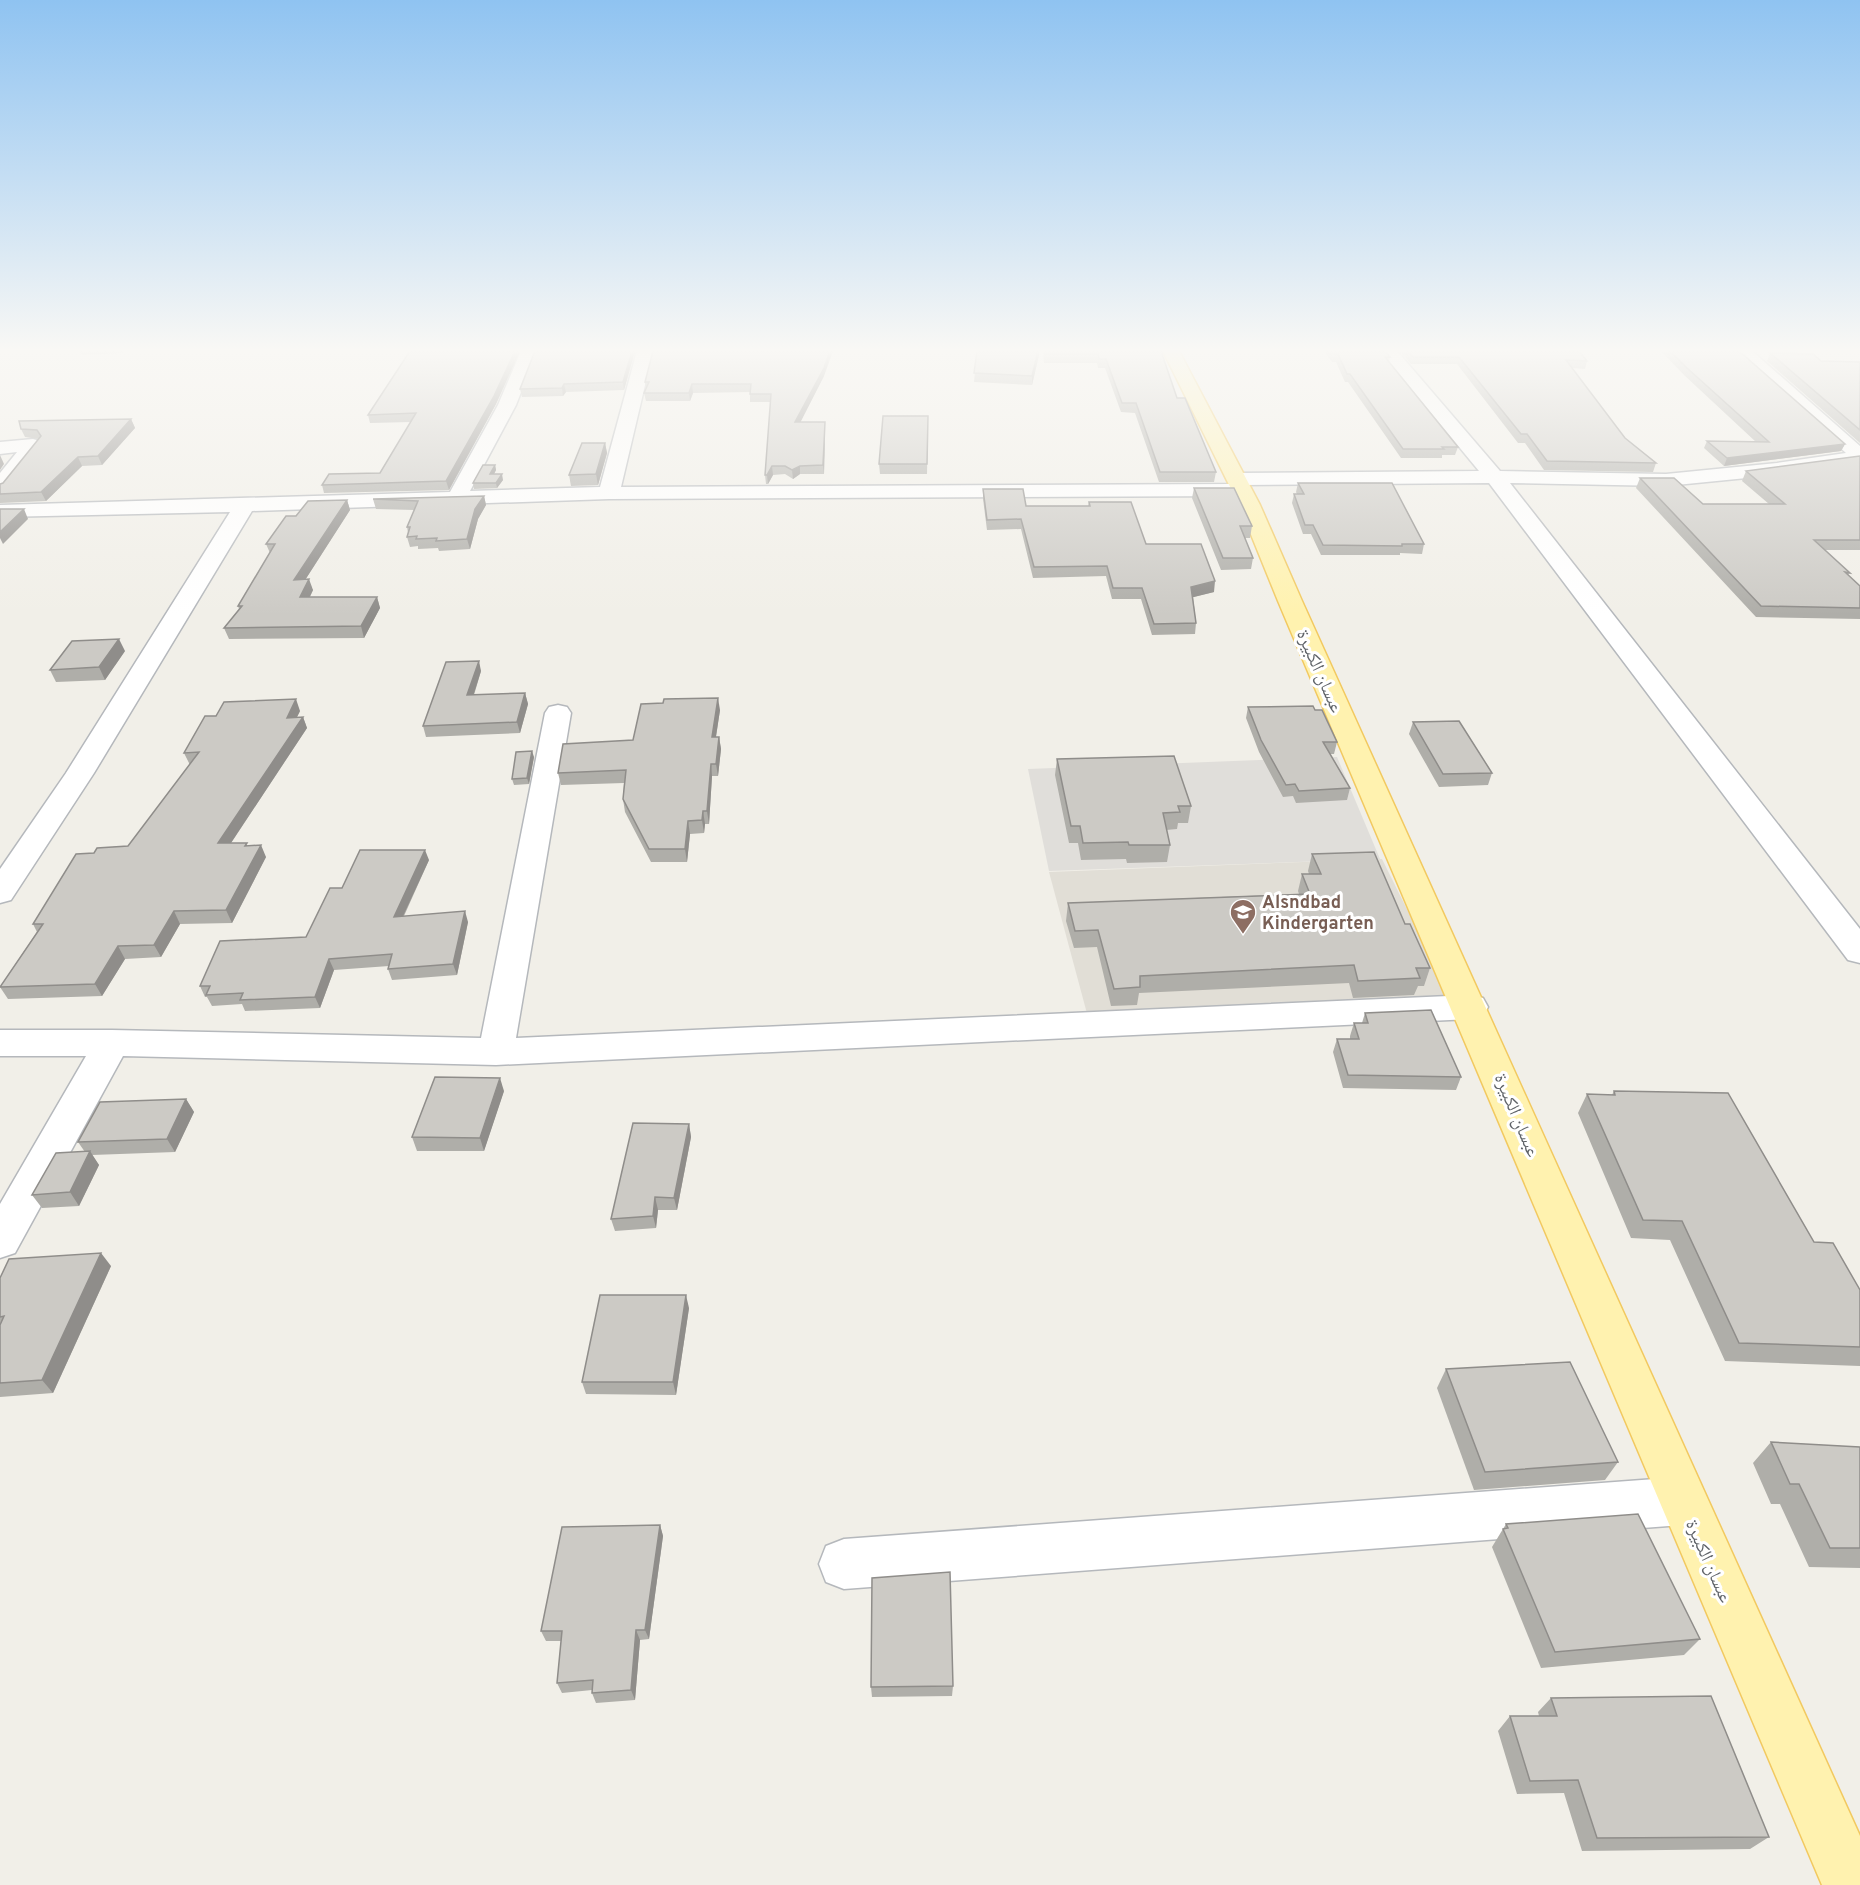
<svg xmlns="http://www.w3.org/2000/svg" width="1860" height="1885" font-family="Overpass,'Noto Naskh Arabic',sans-serif">
<style>
.industrial{fill:#e0deda}
.education{fill:#e1ded6}
.lines{fill:none;stroke-linecap:round;stroke-linejoin:round}
.minor-casing{stroke:#b5b8bc;stroke-width:3}
.major-casing{stroke:#f2c960;stroke-width:3}
.minor{fill:#fff;fill-rule:evenodd}
.major{fill:#fff2af;fill-rule:evenodd}
.wall{fill:#afaea9}
.shaded-wall{fill:#8f8d8a}
.building{fill:#cccac5;stroke:#8f8d8a;stroke-width:1.5}
.labels{text-anchor:middle;stroke-width:6;stroke-linejoin:round;paint-order:stroke}
.street-label{font-size:18px;fill:#5f6368;stroke:#fff}
.education-label{font-size:18px;font-weight:bold;fill:#785e54;stroke:#fff;text-anchor:start}
</style>
<rect width="100%" height="100%" fill="#f1efe8"/>
<path class="industrial" d="M 1337,757 L 1380,859 L 1049,871 L 1028,769 Z"/>
<path class="education" d="M 1382,859 L 1451,998 L 1089,1021 L 1049,872 Z"/>
<g class="lines">
<g class="minor-casing">
<g id="minor">
<path d="M 521,351 L 537,351 L 516,405 L 470,491 L 600,487 L 637,351 L 653,351 L 621,487 L 1232,484 L 1227,479 L 1230,475 L 1237,473 L 1479,471 L 1380,351 L 1397,351 L 1500,471 L 1666,474 L 1777,463 L 1846,453 L 1735,351 L 1752,351 L 1860,446 L 1860,463 L 1777,475 L 1666,486 L 1510,483 L 1860,929 L 1860,963 L 1848,960 L 1489,483 L 1242,485 L 1247,490 L 1244,494 L 1237,496 L 609,499 L 252,511 L 94,773 L 11,900 L 0,903 L 0,869 L 66,773 L 230,512 L 0,517 L 0,505 L 450,492 L 498,405 Z"/>
<path d="M 33,439 L 40,441 L 43,445 L 7,490 L 0,492 L 0,473 L 17,452 L 0,454 L 0,442 Z"/>
<path d="M 558,705 L 567,707 L 571,713 L 516,1038 L 1471,995 L 1483,998 L 1488,1007 L 1483,1016 L 1471,1019 L 496,1065 L 123,1056 L 15,1253 L 0,1258 L 0,1204 L 86,1056 L 0,1056 L 0,1030 L 112,1030 L 481,1038 L 545,713 L 549,707 Z"/>
<path d="M 1682,1477 L 1699,1484 L 1706,1501 L 1699,1518 L 1682,1525 L 844,1589 L 826,1582 L 819,1564 L 826,1546 L 844,1539 Z"/>
</g>
</g>
<g class="major-casing">
<path id="major" d="M 1163,351 L 1179,351 L 1260,505 L 1302,601 L 1860,1836 L 1860,1885 L 1822,1885 L 1278,601 L 1239,505 Z"/>
</g>
<use href="#minor" class="minor"/>
<use href="#major" class="major"/>
</g>
<g class="wall">
<path d="M 80,351 L 125,351 L 123,353 L 82,355 Z"/>
<path d="M 410,351 L 520,351 L 496,404 L 449,490 L 324,493 L 322,485 L 380,473 L 411,422 L 370,423 L 368,415 Z"/>
<path d="M 535,351 L 635,351 L 624,390 L 566,392 L 563,396 L 522,397 L 520,389 Z"/>
<path d="M 977,351 L 1039,351 L 1039,355 L 1032,385 L 974,382 Z"/>
<path d="M 1043,351 L 1161,351 L 1177,398 L 1216,472 L 1214,482 L 1159,482 L 1135,413 L 1121,412 L 1105,368 L 1098,368 L 1097,363 L 1044,363 Z"/>
<path d="M 1324,351 L 1385,351 L 1390,357 L 1389,362 L 1458,447 L 1455,455 L 1442,455 L 1442,458 L 1401,458 L 1348,382 L 1345,382 L 1336,362 L 1332,362 Z"/>
<path d="M 1400,351 L 1579,351 L 1587,361 L 1585,369 L 1572,368 L 1625,438 L 1656,463 L 1653,472 L 1544,470 L 1525,443 L 1518,443 L 1457,364 L 1411,364 Z"/>
<path d="M 1661,351 L 1739,351 L 1845,444 L 1841,451 L 1724,466 L 1704,448 L 1707,441 L 1756,442 L 1684,375 Z"/>
<path d="M 1770,353 L 1821,361 L 1860,362 L 1860,443 L 1767,361 Z"/>
<path d="M 824,376 L 800,422 L 825,430 L 824,474 L 800,474 L 793,479 L 785,474 L 773,475 L 768,484 L 766,484 L 765,475 L 771,402 L 750,402 L 750,392 L 693,393 L 690,401 L 646,401 L 644,393 L 646,389 L 645,382 Z"/>
<path d="M 928,416 L 927,474 L 880,474 L 879,464 Z"/>
<path d="M 131,419 L 135,428 L 102,465 L 82,466 L 46,501 L 0,503 L 0,484 L 3,483 L 39,439 L 25,437 L 21,429 Z"/>
<path d="M 605,443 L 607,453 L 598,485 L 571,486 L 569,475 Z"/>
<path d="M 1860,456 L 1860,550 L 1825,550 L 1850,573 L 1848,575 L 1860,586 L 1860,619 L 1756,617 L 1636,488 L 1640,478 L 1703,504 L 1769,504 L 1742,481 L 1746,471 Z"/>
<path d="M 495,465 L 496,470 L 494,474 L 503,480 L 497,488 L 474,489 L 473,483 Z"/>
<path d="M 1298,483 L 1424,544 L 1422,554 L 1400,553 L 1400,555 L 1321,555 L 1311,534 L 1303,534 L 1292,503 L 1294,494 L 1297,494 L 1296,492 Z"/>
<path d="M 1194,488 L 1252,526 L 1250,538 L 1245,538 L 1253,558 L 1251,569 L 1221,570 L 1192,498 Z"/>
<path d="M 983,489 L 1026,506 L 1088,506 L 1089,502 L 1214,592 L 1193,597 L 1196,623 L 1195,634 L 1152,635 L 1141,599 L 1112,599 L 1106,576 L 1033,578 L 1021,529 L 987,530 L 983,499 Z"/>
<path d="M 484,496 L 486,505 L 478,519 L 470,549 L 439,551 L 438,548 L 418,549 L 418,546 L 410,547 L 407,537 L 408,533 L 407,527 L 414,510 L 376,509 L 373,499 Z"/>
<path d="M 347,500 L 350,510 L 305,580 L 313,590 L 310,597 L 377,597 L 380,608 L 364,638 L 229,639 L 224,628 L 239,609 L 238,606 L 270,553 L 266,544 L 296,516 Z"/>
<path d="M 125,651 L 105,680 L 56,682 L 50,670 Z"/>
<path d="M 481,671 L 474,695 L 525,693 L 528,704 L 520,733 L 426,737 L 423,726 Z"/>
<path d="M 1248,707 L 1315,710 L 1337,742 L 1334,754 L 1330,754 L 1350,788 L 1347,800 L 1296,803 L 1293,796 L 1283,797 L 1259,752 L 1246,718 Z"/>
<path d="M 720,710 L 716,737 L 719,737 L 721,749 L 718,776 L 712,776 L 709,824 L 705,824 L 704,833 L 690,834 L 687,862 L 651,862 L 625,812 L 623,799 L 624,783 L 561,785 L 558,773 L 633,740 Z"/>
<path d="M 300,711 L 297,717 L 303,717 L 307,728 L 231,843 L 248,846 L 266,857 L 232,923 L 180,924 L 161,957 L 125,959 L 102,996 L 8,999 L 0,987 L 37,932 L 33,924 L 94,853 L 128,846 L 190,765 L 184,753 Z"/>
<path d="M 1413,722 L 1492,773 L 1488,785 L 1439,787 L 1409,734 Z"/>
<path d="M 534,757 L 529,784 L 514,785 L 512,779 Z"/>
<path d="M 1057,759 L 1191,806 L 1188,823 L 1178,823 L 1177,829 L 1166,830 L 1170,845 L 1167,862 L 1127,863 L 1126,859 L 1081,860 L 1078,843 L 1069,843 L 1055,775 Z"/>
<path d="M 1312,854 L 1405,924 L 1430,968 L 1424,986 L 1418,986 L 1414,995 L 1353,998 L 1349,983 L 1139,993 L 1137,1005 L 1111,1006 L 1097,947 L 1074,948 L 1066,921 L 1068,903 L 1299,894 L 1298,891 L 1302,874 L 1309,874 L 1308,871 Z"/>
<path d="M 429,860 L 404,916 L 468,922 L 457,975 L 392,980 L 388,969 L 389,966 L 334,970 L 320,1008 L 245,1011 L 242,1004 L 212,1006 L 207,997 L 205,997 L 200,986 L 306,937 L 342,888 Z"/>
<path d="M 1365,1013 L 1461,1077 L 1456,1090 L 1343,1088 L 1333,1052 L 1337,1039 L 1350,1039 L 1350,1036 L 1354,1023 L 1362,1023 Z"/>
<path d="M 504,1091 L 484,1151 L 417,1151 L 412,1137 Z"/>
<path d="M 1614,1091 L 1814,1242 L 1860,1290 L 1860,1366 L 1725,1361 L 1670,1240 L 1631,1238 L 1578,1113 L 1587,1094 L 1612,1095 Z"/>
<path d="M 186,1099 L 194,1112 L 175,1152 L 92,1155 L 99,1165 L 79,1206 L 42,1208 L 32,1195 L 85,1152 L 78,1142 Z"/>
<path d="M 689,1124 L 691,1137 L 677,1210 L 658,1210 L 656,1228 L 615,1231 L 611,1219 Z"/>
<path d="M 111,1266 L 53,1393 L 0,1397 L 0,1278 Z"/>
<path d="M 689,1308 L 676,1395 L 586,1394 L 582,1382 Z"/>
<path d="M 1446,1369 L 1618,1462 L 1605,1480 L 1474,1490 L 1437,1388 Z"/>
<path d="M 1771,1442 L 1860,1447 L 1860,1568 L 1809,1567 L 1780,1504 L 1771,1504 L 1753,1463 Z"/>
<path d="M 1506,1524 L 1700,1639 L 1684,1655 L 1541,1668 L 1492,1547 Z"/>
<path d="M 660,1525 L 663,1536 L 649,1639 L 640,1640 L 635,1700 L 596,1703 L 592,1693 L 592,1690 L 562,1693 L 557,1683 L 561,1641 L 546,1641 L 541,1631 Z"/>
<path d="M 953,1686 L 952,1696 L 872,1697 L 871,1687 Z"/>
<path d="M 1551,1698 L 1769,1837 L 1750,1849 L 1582,1851 L 1564,1793 L 1517,1794 L 1498,1731 L 1510,1716 L 1539,1716 L 1538,1712 Z"/>
</g>
<g class="shaded-wall">
<path d="M 515,351 L 520,351 L 496,404 L 449,490 L 446,481 Z"/>
<path d="M 632,351 L 635,351 L 624,390 L 623,382 Z"/>
<path d="M 830,351 L 833,351 L 824,376 L 796,431 L 795,422 Z"/>
<path d="M 1038,351 L 1039,355 L 1032,385 L 1032,376 Z"/>
<path d="M 564,384 L 566,392 L 563,396 L 562,388 Z"/>
<path d="M 692,384 L 693,393 L 690,401 L 689,393 Z"/>
<path d="M 131,419 L 135,428 L 102,465 L 98,456 Z"/>
<path d="M 825,422 L 825,430 L 824,474 L 823,465 Z"/>
<path d="M 605,443 L 607,453 L 598,485 L 596,474 Z"/>
<path d="M 1845,444 L 1841,451 L 1724,466 L 1727,458 Z"/>
<path d="M 0,455 L 4,464 L 0,470 Z"/>
<path d="M 78,457 L 82,466 L 46,501 L 41,492 Z"/>
<path d="M 495,465 L 496,470 L 491,480 L 490,474 Z"/>
<path d="M 772,466 L 773,475 L 768,484 L 767,475 Z"/>
<path d="M 800,466 L 800,474 L 793,479 L 792,470 Z"/>
<path d="M 502,474 L 503,480 L 497,488 L 496,483 Z"/>
<path d="M 484,496 L 486,505 L 478,519 L 470,549 L 467,539 L 475,509 Z"/>
<path d="M 347,500 L 350,510 L 298,591 L 294,580 Z"/>
<path d="M 24,509 L 28,519 L 3,544 L 0,538 L 0,532 Z"/>
<path d="M 309,579 L 313,590 L 304,608 L 300,597 Z"/>
<path d="M 1215,581 L 1214,592 L 1190,598 L 1191,587 Z"/>
<path d="M 377,597 L 380,608 L 364,638 L 361,626 Z"/>
<path d="M 119,639 L 125,651 L 105,680 L 99,667 Z"/>
<path d="M 479,661 L 481,671 L 470,706 L 467,695 Z"/>
<path d="M 525,693 L 528,704 L 520,733 L 517,722 Z"/>
<path d="M 718,698 L 720,710 L 714,749 L 712,737 Z"/>
<path d="M 296,699 L 300,711 L 291,729 L 287,718 Z"/>
<path d="M 303,717 L 307,728 L 223,855 L 218,843 Z"/>
<path d="M 719,737 L 721,749 L 718,776 L 716,764 Z"/>
<path d="M 532,751 L 534,757 L 529,784 L 527,778 Z"/>
<path d="M 711,764 L 712,776 L 709,824 L 707,811 Z"/>
<path d="M 703,811 L 705,824 L 704,833 L 702,820 Z"/>
<path d="M 688,821 L 690,834 L 687,862 L 685,849 Z"/>
<path d="M 261,845 L 266,857 L 232,923 L 226,910 Z"/>
<path d="M 425,850 L 429,860 L 398,927 L 394,917 Z"/>
<path d="M 174,911 L 180,924 L 161,957 L 154,945 Z"/>
<path d="M 465,911 L 468,922 L 457,975 L 453,964 Z"/>
<path d="M 118,946 L 125,959 L 102,996 L 95,984 Z"/>
<path d="M 329,959 L 334,970 L 320,1008 L 315,997 Z"/>
<path d="M 500,1078 L 504,1091 L 484,1151 L 480,1138 Z"/>
<path d="M 186,1099 L 194,1112 L 175,1152 L 167,1139 Z"/>
<path d="M 689,1124 L 691,1137 L 677,1210 L 674,1198 Z"/>
<path d="M 90,1151 L 99,1165 L 79,1206 L 70,1192 Z"/>
<path d="M 655,1197 L 658,1210 L 656,1228 L 653,1216 Z"/>
<path d="M 101,1253 L 111,1266 L 53,1393 L 42,1380 Z"/>
<path d="M 686,1295 L 689,1308 L 676,1395 L 673,1382 Z"/>
<path d="M 660,1525 L 663,1536 L 649,1639 L 645,1630 Z"/>
<path d="M 636,1630 L 640,1640 L 635,1700 L 631,1690 Z"/>
</g>
<g class="building">
<path d="M 410,351 L 515,351 L 494,396 L 446,481 L 322,485 L 329,474 L 380,473 L 416,413 L 368,415 Z"/>
<path d="M 535,351 L 632,351 L 623,382 L 564,384 L 562,388 L 520,389 Z"/>
<path d="M 653,351 L 830,351 L 824,368 L 795,422 L 825,422 L 823,465 L 800,466 L 792,470 L 785,466 L 772,466 L 767,475 L 765,475 L 771,394 L 750,394 L 751,384 L 692,384 L 689,393 L 644,393 L 649,382 L 645,382 Z"/>
<path d="M 977,351 L 1038,351 L 1032,376 L 974,373 Z"/>
<path d="M 1044,351 L 1161,351 L 1177,398 L 1185,398 L 1216,472 L 1160,472 L 1136,403 L 1122,403 L 1106,359 L 1099,359 L 1098,354 L 1045,354 Z"/>
<path d="M 1331,351 L 1385,351 L 1390,357 L 1385,357 L 1458,447 L 1442,447 L 1444,449 L 1403,449 L 1350,374 L 1347,374 L 1338,354 L 1334,354 Z"/>
<path d="M 1408,351 L 1579,351 L 1587,361 L 1566,360 L 1625,438 L 1656,463 L 1547,461 L 1527,434 L 1521,434 L 1459,357 L 1413,357 Z"/>
<path d="M 1670,351 L 1739,351 L 1845,444 L 1727,458 L 1707,441 L 1769,442 L 1687,368 Z"/>
<path d="M 1770,353 L 1813,354 L 1821,361 L 1860,362 L 1860,430 Z"/>
<path d="M 883,416 L 928,416 L 927,464 L 879,464 Z"/>
<path d="M 131,419 L 98,456 L 78,457 L 41,492 L 0,494 L 0,484 L 3,483 L 41,436 L 37,430 L 21,429 L 19,421 Z"/>
<path d="M 582,443 L 605,443 L 596,474 L 569,475 Z"/>
<path d="M 1860,456 L 1860,540 L 1814,540 L 1850,573 L 1845,572 L 1860,586 L 1860,608 L 1761,606 L 1640,478 L 1674,478 L 1703,504 L 1785,504 L 1746,471 Z"/>
<path d="M 483,465 L 495,465 L 490,474 L 502,474 L 496,483 L 473,483 Z"/>
<path d="M 1298,483 L 1392,483 L 1424,544 L 1402,544 L 1402,546 L 1323,545 L 1313,525 L 1305,525 L 1294,494 L 1304,494 Z"/>
<path d="M 1194,488 L 1234,488 L 1252,526 L 1240,526 L 1253,558 L 1223,558 Z"/>
<path d="M 983,489 L 1023,489 L 1026,506 L 1090,506 L 1089,502 L 1131,502 L 1146,544 L 1201,544 L 1215,581 L 1191,587 L 1196,623 L 1154,624 L 1142,588 L 1113,588 L 1107,566 L 1034,567 L 1021,519 L 987,520 Z"/>
<path d="M 484,496 L 475,509 L 467,539 L 436,541 L 437,538 L 416,539 L 417,536 L 407,537 L 410,527 L 407,527 L 418,501 L 373,499 Z"/>
<path d="M 347,500 L 294,580 L 309,579 L 300,597 L 377,597 L 361,626 L 224,628 L 242,606 L 238,606 L 275,544 L 266,544 L 286,516 L 296,516 L 308,501 Z"/>
<path d="M 0,509 L 24,509 L 0,532 Z"/>
<path d="M 119,639 L 99,667 L 50,670 L 72,641 Z"/>
<path d="M 479,661 L 467,695 L 525,693 L 517,722 L 423,726 L 446,662 Z"/>
<path d="M 718,698 L 712,737 L 719,737 L 716,764 L 711,764 L 707,811 L 703,811 L 702,820 L 688,821 L 685,849 L 649,849 L 623,799 L 626,770 L 558,773 L 563,744 L 633,740 L 641,704 L 663,703 L 664,699 Z"/>
<path d="M 296,699 L 287,718 L 303,717 L 218,843 L 247,843 L 245,846 L 261,845 L 226,910 L 174,911 L 154,945 L 118,946 L 95,984 L 0,987 L 43,924 L 33,924 L 76,854 L 94,853 L 97,848 L 128,846 L 199,752 L 184,753 L 205,716 L 216,716 L 224,702 Z"/>
<path d="M 1313,706 L 1315,710 L 1322,710 L 1337,742 L 1323,742 L 1350,788 L 1299,791 L 1295,784 L 1286,785 L 1261,740 L 1248,707 Z"/>
<path d="M 1459,721 L 1492,773 L 1443,774 L 1413,722 Z"/>
<path d="M 532,751 L 527,778 L 512,779 L 516,752 Z"/>
<path d="M 1174,756 L 1191,806 L 1178,806 L 1180,812 L 1163,813 L 1170,845 L 1129,845 L 1128,842 L 1083,843 L 1080,826 L 1071,826 L 1057,759 Z"/>
<path d="M 360,850 L 425,850 L 394,917 L 465,911 L 453,964 L 388,969 L 392,954 L 329,959 L 315,997 L 240,1000 L 243,993 L 206,995 L 210,986 L 200,986 L 220,941 L 306,937 L 330,888 L 342,888 Z"/>
<path d="M 1374,852 L 1405,924 L 1410,924 L 1430,968 L 1416,968 L 1420,978 L 1358,981 L 1354,965 L 1140,976 L 1140,987 L 1114,989 L 1098,930 L 1075,931 L 1068,903 L 1310,894 L 1302,874 L 1321,874 L 1312,854 Z"/>
<path d="M 1431,1010 L 1461,1077 L 1348,1075 L 1337,1039 L 1359,1039 L 1354,1023 L 1368,1023 L 1365,1013 Z"/>
<path d="M 435,1077 L 500,1078 L 480,1138 L 412,1137 Z"/>
<path d="M 1614,1091 L 1728,1093 L 1814,1242 L 1833,1243 L 1860,1290 L 1860,1347 L 1739,1343 L 1682,1221 L 1643,1220 L 1587,1094 L 1615,1095 Z"/>
<path d="M 186,1099 L 167,1139 L 78,1142 L 100,1102 Z"/>
<path d="M 633,1123 L 689,1124 L 674,1198 L 655,1197 L 653,1216 L 611,1219 Z"/>
<path d="M 90,1151 L 70,1192 L 32,1195 L 56,1153 Z"/>
<path d="M 101,1253 L 42,1380 L 0,1383 L 0,1325 L 4,1316 L 0,1317 L 0,1278 L 9,1259 Z"/>
<path d="M 600,1295 L 686,1295 L 673,1382 L 582,1382 Z"/>
<path d="M 1570,1362 L 1618,1462 L 1485,1472 L 1446,1369 Z"/>
<path d="M 1771,1442 L 1860,1447 L 1860,1548 L 1830,1548 L 1799,1484 L 1790,1484 Z"/>
<path d="M 1638,1514 L 1700,1639 L 1555,1652 L 1503,1529 L 1508,1528 L 1506,1524 Z"/>
<path d="M 660,1525 L 645,1630 L 636,1630 L 631,1690 L 592,1693 L 593,1680 L 557,1683 L 562,1631 L 541,1631 L 562,1527 Z"/>
<path d="M 950,1572 L 953,1686 L 871,1687 L 872,1578 Z"/>
<path d="M 1711,1696 L 1769,1837 L 1597,1838 L 1578,1780 L 1530,1781 L 1510,1716 L 1557,1716 L 1551,1698 Z"/>
</g>
<linearGradient id="sky" x2="0" y2="1"><stop stop-color="#8fc3f1"/><stop offset="0.57" stop-color="#f9f8f5"/><stop offset="1" stop-color="#f9f8f5" stop-opacity="0"/></linearGradient>
<rect width="1860" height="615" fill="url(#sky)"/>
<defs>
<g id="school-pin" transform="scale(1.35)"><path d="M0 17L-7.5 6A9.5 9.5 0 1 1 7.5 6Z" fill="#8d6e63" stroke="#fff"/><path d="M0-5L7-2L0 1L-7-2ZM-4 1L0 2.5L4 1V4Q0 6-4 4Z" fill="#fff"/></g>
</defs>
<g fill-rule="evenodd">
<use href="#school-pin" x="1243" y="912"/>
</g>
<g class="labels">
<g class="street-label">
<text transform="translate(1320 671) rotate(66)" y="6">عبسان الكبيرة</text>
<text transform="translate(1517 1115) rotate(67)" y="6">عبسان الكبيرة</text>
<text transform="translate(1709 1561) rotate(66)" y="6">عبسان الكبيرة</text>
</g>
<g class="education-label">
<text x="1262" y="908">Alsndbad<tspan x="1262" dy="21">Kindergarten</tspan></text>
</g>
</g>
</svg>
